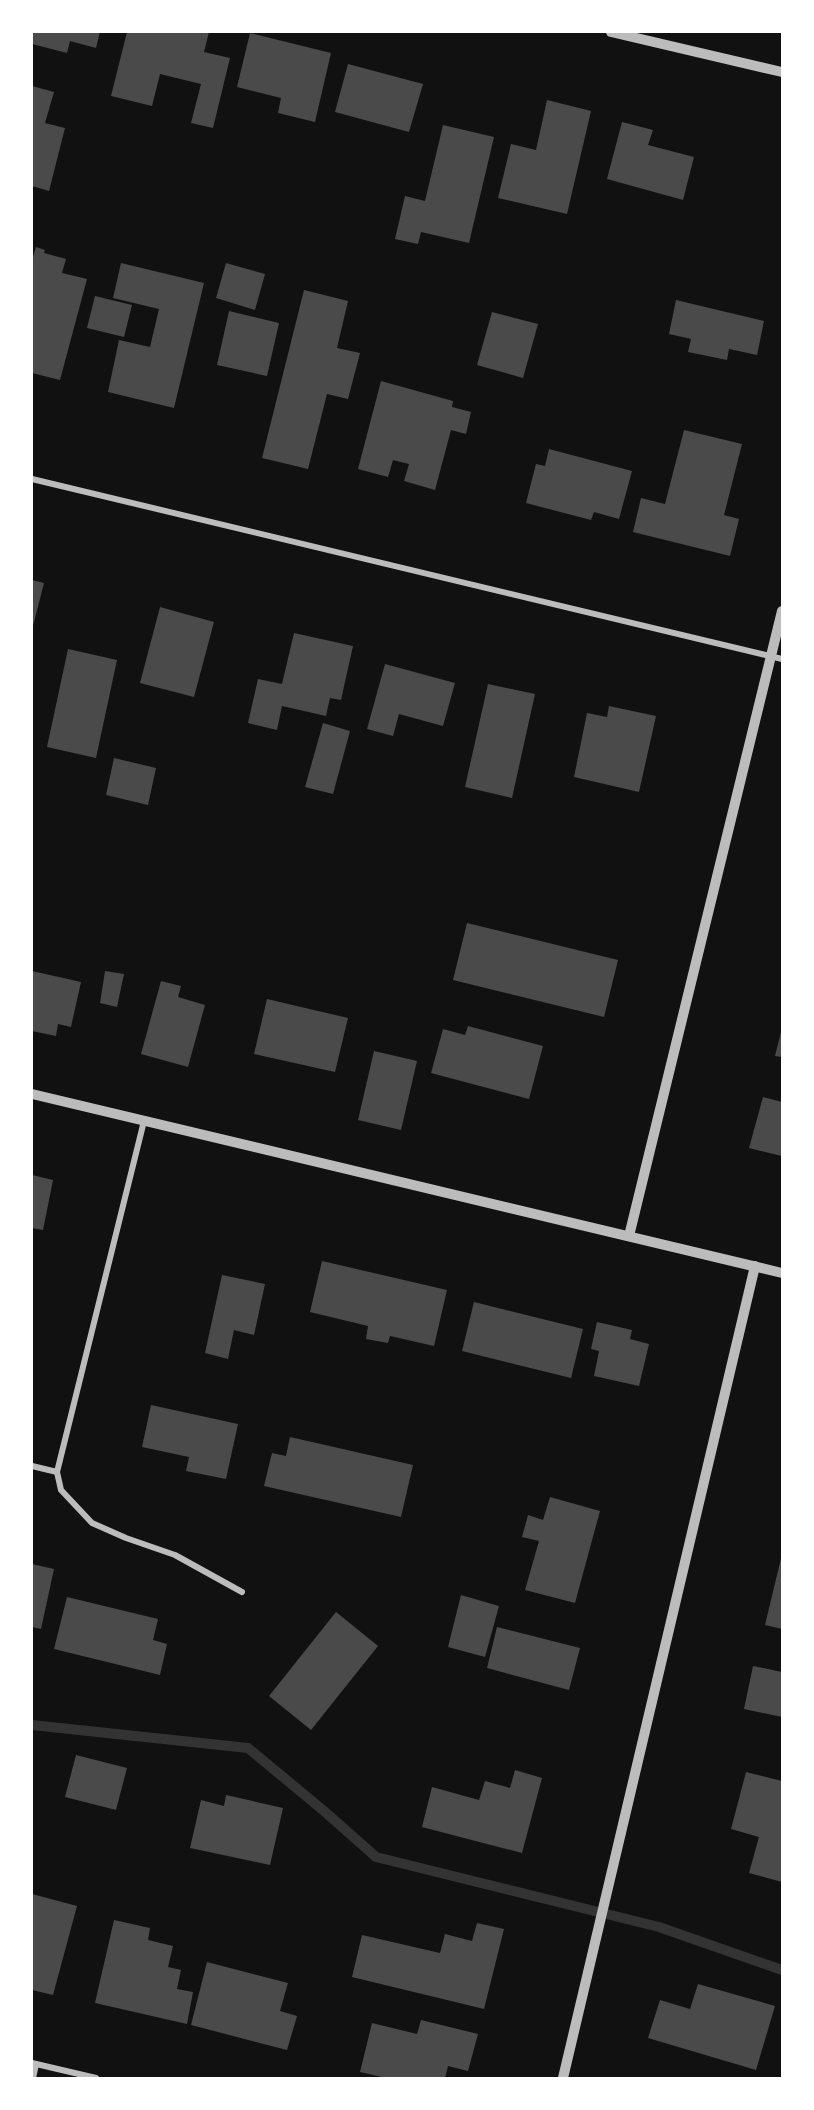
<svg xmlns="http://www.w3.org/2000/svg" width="814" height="2110" font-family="Literata,serif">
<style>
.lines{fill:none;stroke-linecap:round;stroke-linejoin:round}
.stream{stroke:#333;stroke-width:10}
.building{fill:#4a4a4a}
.minor{stroke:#bcbcbc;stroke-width:6}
.tertiary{stroke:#bcbcbc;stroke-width:10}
</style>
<rect width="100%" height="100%" fill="#111"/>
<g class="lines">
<path class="stream" d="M 32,1725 L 248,1748 L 324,1811 L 376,1857 L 659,1927 L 782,1970"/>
</g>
<g class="building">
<path d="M 32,32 L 100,32 L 96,48 L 70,41 L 67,53 L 32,44 Z"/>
<path d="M 127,32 L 209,32 L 204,52 L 230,58 L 213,128 L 191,123 L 201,84 L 160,74 L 152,106 L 111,96 Z"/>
<path d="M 250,33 L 331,53 L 315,122 L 278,113 L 281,98 L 237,87 Z"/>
<path d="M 348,64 L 423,84 L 409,132 L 335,112 Z"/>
<path d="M 32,86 L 54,92 L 45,123 L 65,128 L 49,191 L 32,186 Z"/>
<path d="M 547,100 L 591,111 L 567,214 L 498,198 L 511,144 L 536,150 Z"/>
<path d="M 622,122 L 653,130 L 648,145 L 694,157 L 683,200 L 607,179 Z"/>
<path d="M 443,125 L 494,137 L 469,243 L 421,232 L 418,244 L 395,239 L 405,196 L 425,201 Z"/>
<path d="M 36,247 L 45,250 L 44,253 L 66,259 L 62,273 L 87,279 L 60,380 L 32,373 L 32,256 L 33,257 Z"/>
<path d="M 121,263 L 204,283 L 174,408 L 108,392 L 119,340 L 150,347 L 159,309 L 113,298 Z"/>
<path d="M 226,263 L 265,274 L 255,310 L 216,298 Z"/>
<path d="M 304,290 L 348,301 L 337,348 L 360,353 L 348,399 L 327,394 L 308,469 L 262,458 Z"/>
<path d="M 95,296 L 132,305 L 124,337 L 87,328 Z"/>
<path d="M 676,300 L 764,321 L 757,355 L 729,349 L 727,360 L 688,352 L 691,339 L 669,334 Z"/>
<path d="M 229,311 L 279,323 L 267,376 L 217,365 Z"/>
<path d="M 492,312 L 538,324 L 523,378 L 477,365 Z"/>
<path d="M 381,381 L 453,401 L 452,407 L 471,412 L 466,434 L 451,430 L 435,490 L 404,481 L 409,464 L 393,460 L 388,477 L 358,469 Z"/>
<path d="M 684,430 L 742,444 L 724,515 L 739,519 L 730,556 L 633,532 L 641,498 L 665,504 Z"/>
<path d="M 549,449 L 632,471 L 619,519 L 594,512 L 591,520 L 526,503 L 536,464 L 545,466 Z"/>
<path d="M 32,580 L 44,583 L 32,630 Z"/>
<path d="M 160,607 L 214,622 L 194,697 L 140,683 Z"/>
<path d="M 294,633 L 353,646 L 341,700 L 330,698 L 326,716 L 282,706 L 277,730 L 248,723 L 258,679 L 282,684 Z"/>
<path d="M 68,649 L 117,660 L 96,758 L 47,747 Z"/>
<path d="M 385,664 L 455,683 L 443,726 L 399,714 L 393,736 L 367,729 Z"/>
<path d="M 488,684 L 535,694 L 512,798 L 465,787 Z"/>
<path d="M 609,706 L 656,716 L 639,792 L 574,777 L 587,713 L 607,717 Z"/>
<path d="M 323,723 L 350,731 L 333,794 L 305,787 Z"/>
<path d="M 114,758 L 156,768 L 148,805 L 106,795 Z"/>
<path d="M 467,923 L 618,960 L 604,1017 L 453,980 Z"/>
<path d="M 32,971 L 81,982 L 71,1027 L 58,1024 L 56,1036 L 32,1031 Z"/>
<path d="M 105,971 L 124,974 L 117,1007 L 100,1003 Z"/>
<path d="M 161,981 L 181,986 L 178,997 L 205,1005 L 188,1067 L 141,1054 Z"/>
<path d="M 267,999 L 348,1018 L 335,1072 L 254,1054 Z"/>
<path d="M 468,1026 L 543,1046 L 529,1099 L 431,1073 L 443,1029 L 465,1035 Z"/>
<path d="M 782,1028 L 782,1057 L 775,1056 Z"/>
<path d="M 374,1051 L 417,1061 L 401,1130 L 358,1120 Z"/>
<path d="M 763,1097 L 782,1102 L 782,1156 L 749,1148 Z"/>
<path d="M 32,1175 L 53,1180 L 43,1230 L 32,1228 Z"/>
<path d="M 322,1261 L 447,1290 L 434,1346 L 390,1336 L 388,1343 L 366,1339 L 368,1326 L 310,1312 Z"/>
<path d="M 222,1275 L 265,1284 L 254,1335 L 234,1330 L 228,1359 L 205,1353 Z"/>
<path d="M 474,1302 L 583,1329 L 571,1378 L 462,1351 Z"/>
<path d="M 597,1322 L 632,1330 L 630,1339 L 649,1344 L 639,1386 L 594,1376 L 599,1351 L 591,1349 Z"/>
<path d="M 151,1405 L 238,1424 L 226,1479 L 186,1471 L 189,1457 L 142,1447 Z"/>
<path d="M 290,1437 L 413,1465 L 401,1517 L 264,1486 L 272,1453 L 286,1456 Z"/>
<path d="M 550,1497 L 600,1511 L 575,1603 L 525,1590 L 539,1541 L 522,1537 L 528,1515 L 543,1520 Z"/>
<path d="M 782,1554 L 782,1629 L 765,1625 Z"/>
<path d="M 32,1564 L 54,1569 L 41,1629 L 32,1627 Z"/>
<path d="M 461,1595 L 499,1606 L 485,1657 L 448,1647 Z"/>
<path d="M 67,1597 L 158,1619 L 153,1640 L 167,1644 L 160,1675 L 54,1649 Z"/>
<path d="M 336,1612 L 378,1646 L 311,1730 L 269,1696 Z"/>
<path d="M 497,1627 L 580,1648 L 569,1690 L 487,1668 Z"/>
<path d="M 753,1666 L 782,1672 L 782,1717 L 744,1709 Z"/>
<path d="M 76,1755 L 127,1768 L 116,1810 L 65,1797 Z"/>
<path d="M 515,1770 L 542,1778 L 522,1853 L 422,1827 L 432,1787 L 479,1800 L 485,1781 L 510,1788 Z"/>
<path d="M 746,1772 L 782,1781 L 782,1882 L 749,1873 L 759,1837 L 731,1829 Z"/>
<path d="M 226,1795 L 283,1808 L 270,1865 L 190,1848 L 201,1800 L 224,1806 Z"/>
<path d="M 32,1894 L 77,1906 L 53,1995 L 32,1990 Z"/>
<path d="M 114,1920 L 150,1928 L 148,1940 L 173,1946 L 168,1967 L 181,1970 L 177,1989 L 193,1992 L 187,2024 L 95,2003 Z"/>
<path d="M 477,1923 L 504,1929 L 484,2009 L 352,1977 L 362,1935 L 440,1953 L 445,1934 L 472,1941 Z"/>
<path d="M 207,1962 L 288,1983 L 280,2011 L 297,2016 L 287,2050 L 191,2025 Z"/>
<path d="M 698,1984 L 775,2006 L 756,2070 L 648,2038 L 660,2000 L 690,2009 Z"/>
<path d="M 421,2020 L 478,2034 L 468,2071 L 448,2066 L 445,2078 L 386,2078 L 360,2072 L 372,2023 L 417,2034 Z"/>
</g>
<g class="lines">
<g class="minor">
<path d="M 32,479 L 782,659"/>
<path d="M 144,1121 L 57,1472 L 61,1490 L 92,1523 L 126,1538 L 175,1555 L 242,1592"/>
<path d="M 32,1466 L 57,1472"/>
<path d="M 32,2063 L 96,2078"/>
<path d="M 33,2078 L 36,2064"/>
</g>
<g class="tertiary">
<path d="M 611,32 L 782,72"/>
<path d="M 32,1094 L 782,1273"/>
<path d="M 629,1236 L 782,611"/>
<path d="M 563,2078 L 755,1266"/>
</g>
</g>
<rect width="814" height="2110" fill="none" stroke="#ffffff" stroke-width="66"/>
</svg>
